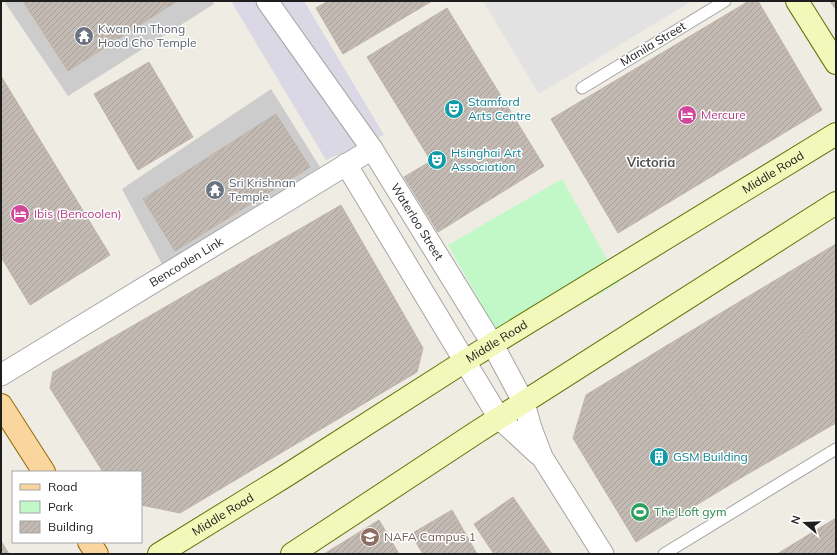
<svg xmlns="http://www.w3.org/2000/svg" width="837" height="555" font-family="Mulish,sans-serif">
<style>
.religious{fill:#ccc}
.park{fill:#c2f8c8}
.parking{fill:#e2e2e2}
.plaza{fill:#d9d8e4}
.building{fill:url(#building-hatch);stroke:#c0b3a7}
.lines{fill:none;stroke-linecap:round;stroke-linejoin:round}
.lane-casing{stroke:#a5a5a5;stroke-width:13}
.street-casing{stroke:#a5a5a5;stroke-width:23}
.secondary-casing{stroke:#637307;stroke-width:24}
.primary-casing{stroke:#956a03;stroke-width:24}
.lane{stroke:#fff;stroke-width:11}
.street{stroke:#fff;stroke-width:21}
.secondary{stroke:#f2f8b9;stroke-width:22}
.primary{stroke:#fad69e;stroke-width:22}
.labels{text-anchor:middle;stroke-width:3;stroke-linejoin:round;paint-order:stroke}
.worship-label{font-size:12px;fill:#5b616d;stroke:#fff;text-anchor:start}
.street-label{font-size:12px;fill:#1e1e1e;stroke:#fff}
.culture-label{font-size:12px;fill:#0d838f;stroke:#fff;text-anchor:start}
.hotel-label{font-size:12px;fill:#b23c85;stroke:#fff;text-anchor:start}
.leisure-label{font-size:12px;fill:#27864d;stroke:#fff;text-anchor:start}
.education-label{font-size:12px;fill:#785e54;stroke:#fff;text-anchor:start}
.neighbourhood-label{font-size:13px;font-weight:bold;fill:#515151;stroke:#fff}
</style>
<defs>
<pattern id="building-hatch" width="6" height="6" patternUnits="userSpaceOnUse"><rect width="6" height="6" fill="#c3bbb3"/><path d="M-1 1l2-2M0 6l6-6M5 7l2-2" fill="none" stroke="#a7a09a"/></pattern>
</defs>
<rect width="100%" height="100%" fill="#efece4"/>
<g class="religious">
<path d="M 4,1 L 212,1 L 214,4 L 68,96 Z"/>
<path d="M 271,89 L 320,167 L 163,266 L 122,189 Z"/>
</g>
<path class="park" d="M 562,179 L 620,282 L 506,348 L 448,245 Z"/>
<path class="parking" d="M 483,1 L 692,1 L 539,94 Z"/>
<path class="plaza" d="M 231,1 L 304,1 L 384,135 L 326,160 Z"/>
<g class="building">
<path d="M 23,1 L 177,1 L 68,71 Z"/>
<path d="M 328,1 L 432,1 L 343,54 L 316,8 Z"/>
<path d="M 749,1 L 758,1 L 822,110 L 618,233 L 551,119 Z"/>
<path d="M 830,1 L 836,1 L 836,10 Z"/>
<path d="M 447,8 L 544,166 L 438,232 L 404,177 L 431,161 L 367,57 Z"/>
<path d="M 149,62 L 193,137 L 138,170 L 94,94 Z"/>
<path d="M 1,76 L 110,255 L 30,305 L 1,257 Z"/>
<path d="M 276,114 L 310,167 L 175,251 L 143,199 Z"/>
<path d="M 341,205 L 423,348 L 417,372 L 180,513 L 141,505 L 141,472 L 103,472 L 50,388 L 53,372 Z"/>
<path d="M 836,244 L 836,388 L 774,281 Z"/>
<path d="M 774,281 L 836,388 L 836,423 L 744,476 L 666,346 Z"/>
<path d="M 666,346 L 744,476 L 636,542 L 573,438 L 586,395 Z"/>
<path d="M 513,497 L 552,554 L 494,554 L 474,524 Z"/>
<path d="M 452,510 L 477,554 L 423,554 L 411,534 Z"/>
<path d="M 836,518 L 836,554 L 777,554 Z"/>
<path d="M 379,520 L 399,554 L 324,554 Z"/>
<path d="M 1,541 L 9,554 L 1,554 Z"/>
</g>
<g class="lines">
<g class="lane-casing">
<g id="lane">
<path d="M 582,88 L 725,1"/>
<path d="M 664,554 L 836,449"/>
</g>
</g>
<g class="street-casing">
<g id="street">
<path id="s1" d="M 267,1 L 372,149 L 493,345 L 524,403 L 531,428 L 542,457 L 603,554"/>
<path d="M 346,164 L 499,418 L 538,454"/>
<path id="s2" d="M 1,375 L 372,149"/>
</g>
</g>
<g class="secondary-casing">
<g id="secondary">
<path d="M 797,1 L 836,63"/>
<path id="s3" d="M 159,554 L 284,477 L 465,361 L 836,134"/>
<path d="M 292,554 L 477,432 L 836,203"/>
</g>
</g>
<g class="primary-casing">
<g id="primary">
<path d="M 1,405 L 44,472"/>
<path d="M 89,542 L 97,554"/>
</g>
</g>
<use href="#lane" class="lane"/>
<use href="#street" class="street"/>
<use href="#secondary" class="secondary"/>
<use href="#primary" class="primary"/>
</g>
<defs>
<g id="temple-disc" transform="scale(1)"><circle r="9.5" fill="#6b7280" stroke="#fff"/><path d="M0-6L5-2H3V0L6.5 2.5H4V6H1.5V3h-3V6H-4V2.5H-6.5L-3 0V-2H-5Z" fill="#fff"/></g>
<g id="theatre-disc" transform="scale(1)"><circle r="9.5" fill="#0f9aa8" stroke="#fff"/><path d="M-5-5.5Q0-4 5-5.5V0Q5 5 0 6Q-5 5-5 0ZM-3.3-2.5H-1v1.5H-3.3ZM1-2.5H3.3v1.5H1ZM-2.8 1Q0 5.5 2.8 1Z" fill="#fff"/></g>
<g id="hotel-disc" transform="scale(1)"><circle r="9.5" fill="#d1479c" stroke="#fff"/><path d="M-6-4.5h1.5V1H6V5H4.5V3h-9V5H-6ZM-4 0a1.8 1.8 0 1 1 3.6 0ZM.5 0V-2.5h3Q6-2.5 6 0Z" fill="#fff"/></g>
<g id="building-disc" transform="scale(1)"><circle r="9.5" fill="#0f9aa8" stroke="#fff"/><path d="M-4-6H4V6H1V3H-1V6H-4ZM-2.5-4.3h1.7v1.8h-1.7ZM.8-4.3h1.7v1.8H.8ZM-2.5-1h1.7V.8h-1.7ZM.8-1h1.7V.8H.8Z" fill="#fff"/></g>
<g id="stadium-disc" transform="scale(1)"><circle r="9.5" fill="#2e9e5b" stroke="#fff"/><path d="M0-5a6.5 5 0 1 0 0 10a6.5 5 0 1 0 0-10ZM-3.5-1.8h7v3.6h-7Z" fill="#fff"/></g>
<g id="university-disc" transform="scale(1)"><circle r="9.5" fill="#8d6e63" stroke="#fff"/><path d="M0-5L7-2L0 1L-7-2ZM-4 1L0 2.5L4 1V4Q0 6-4 4Z" fill="#fff"/></g>
</defs>
<g fill-rule="evenodd">
<use href="#temple-disc" x="84" y="36"/>
<use href="#theatre-disc" x="454" y="109"/>
<use href="#hotel-disc" x="687" y="115"/>
<use href="#theatre-disc" x="437" y="160"/>
<use href="#temple-disc" x="215" y="190"/>
<use href="#hotel-disc" x="20" y="214"/>
<use href="#building-disc" x="659" y="457"/>
<use href="#stadium-disc" x="640" y="512"/>
<use href="#university-disc" x="370" y="537"/>
</g>
<g class="labels">
<g class="worship-label">
<text x="98" y="33">Kwan Im Thong<tspan x="98" dy="14">Hood Cho Temple</tspan></text>
<text x="229" y="187">Sri Krishnan<tspan x="229" dy="14">Temple</tspan></text>
</g>
<g class="street-label">
<text transform="translate(653 44) rotate(-31)" y="4">Manila Street</text>
<text dy="4" stroke="none"><textPath href="#s3" startOffset="723">Middle Road</textPath></text>
<text dy="4" stroke="none"><textPath href="#s1" startOffset="267">Waterloo Street</textPath></text>
<text dy="4" stroke="none"><textPath href="#s2" startOffset="217">Bencoolen Link</textPath></text>
<text dy="4" stroke="none"><textPath href="#s3" startOffset="399">Middle Road</textPath></text>
<text dy="4" stroke="none"><textPath href="#s3" startOffset="75">Middle Road</textPath></text>
</g>
<g class="culture-label">
<text x="468" y="106">Stamford<tspan x="468" dy="14">Arts Centre</tspan></text>
<text x="451" y="157">Hsinghai Art<tspan x="451" dy="14">Association</tspan></text>
<text x="673" y="461">GSM Building</text>
</g>
<g class="hotel-label">
<text x="701" y="119">Mercure</text>
<text x="34" y="218">Ibis (Bencoolen)</text>
</g>
<g class="leisure-label">
<text x="654" y="516">The Loft gym</text>
</g>
<g class="education-label">
<text x="384" y="541">NAFA Campus 1</text>
</g>
<g class="neighbourhood-label">
<text x="651" y="167">Victoria</text>
</g>
</g>
<rect width="837" height="555" fill="none" stroke="#1e1e1e" stroke-width="4"/>
<rect x="12" y="471" width="130" height="72" fill="#ffffff" stroke="#a5a5a5"/>
<rect x="20" y="484" width="20" height="6" fill="#fad69e" stroke="#a5a5a5"/>
<text x="48" y="491" font-size="12" fill="#1e1e1e">Road</text>
<rect x="20" y="501" width="20" height="12" fill="#c2f8c8" stroke="#a5a5a5"/>
<text x="48" y="511" font-size="12" fill="#1e1e1e">Park</text>
<rect x="20" y="521" width="20" height="12" fill="url(#building-hatch)" stroke="#a5a5a5"/>
<text x="48" y="531" font-size="12" fill="#1e1e1e">Building</text>
<g transform="translate(805 523) rotate(289)" stroke="#ffffff" stroke-width="3" paint-order="stroke">
<path d="M0-3L7 15L0 10L-7 15Z" fill="#1e1e1e"/>
<text y="-6" font-size="11" font-weight="bold" text-anchor="middle" fill="#1e1e1e">N</text>
</g>
</svg>
